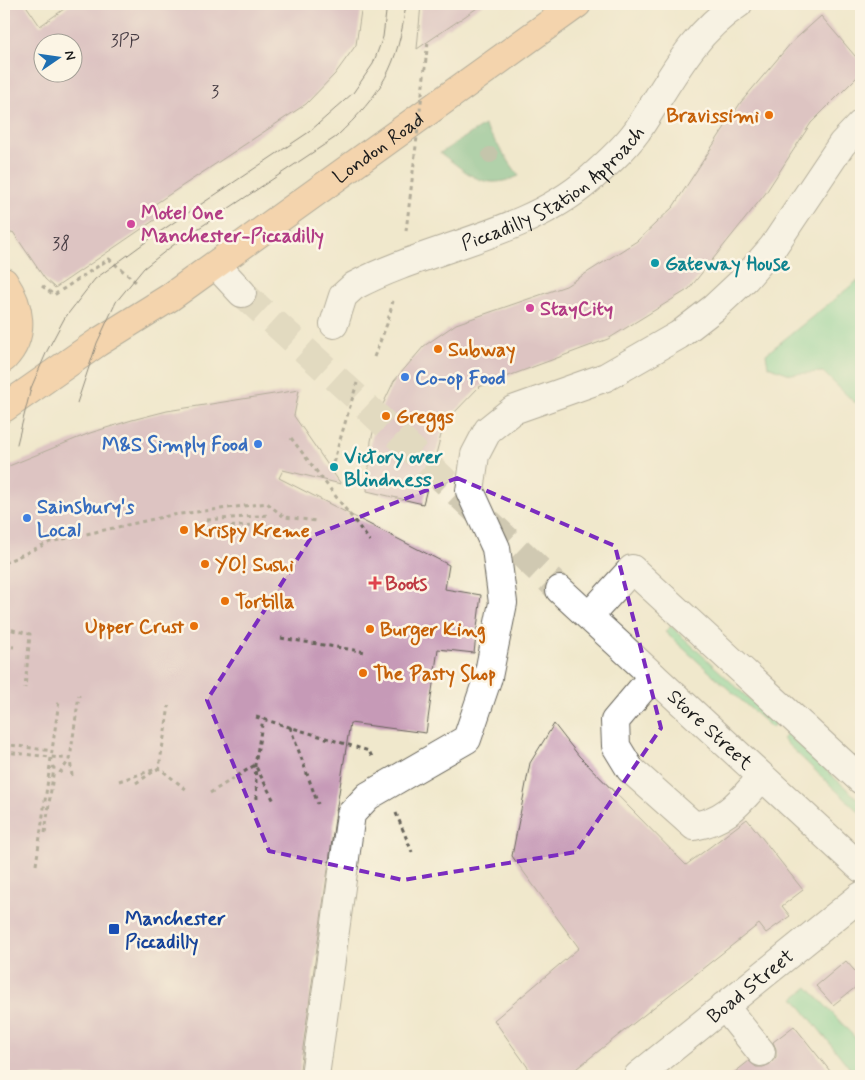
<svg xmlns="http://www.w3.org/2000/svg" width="865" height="1080" font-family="Mynerve,sans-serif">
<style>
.green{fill:#7cd397;stroke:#4c785a}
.forest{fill:#65b580;stroke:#40684e}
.building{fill:#c69ab7;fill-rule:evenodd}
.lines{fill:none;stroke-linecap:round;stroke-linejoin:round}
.minor-tunnel{stroke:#d0c9b2;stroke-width:28;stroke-dasharray:28 14;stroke-linecap:butt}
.minor-casing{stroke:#66635a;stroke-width:30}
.major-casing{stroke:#66635a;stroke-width:30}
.path{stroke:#66635a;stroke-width:3;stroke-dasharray:4 4;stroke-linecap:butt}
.minor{stroke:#fff;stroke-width:28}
.major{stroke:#f8bd88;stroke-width:28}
.tram{stroke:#1c1c1c;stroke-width:1}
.minor-bridge-casing{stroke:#66635a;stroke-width:30;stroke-linecap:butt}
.path-bridge{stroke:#66635a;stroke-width:3;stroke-dasharray:4 4;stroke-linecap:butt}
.minor-bridge{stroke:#fff;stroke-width:28}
.tree{fill:#8e9b83}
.marked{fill:none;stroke:#7b2cbf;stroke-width:4;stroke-dasharray:10 6;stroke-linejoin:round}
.food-dot{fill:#e8710a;stroke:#fcf5e5;stroke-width:2}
.hotel-dot{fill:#d1479c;stroke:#fcf5e5;stroke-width:2}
.culture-dot{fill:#0f9aa8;stroke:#fcf5e5;stroke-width:2}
.shop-dot{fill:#3f7fe0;stroke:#fcf5e5;stroke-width:2}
.health-dot{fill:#e0444e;stroke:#fcf5e5;stroke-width:2}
.transit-dot{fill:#1a4fb4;stroke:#fcf5e5;stroke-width:2}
.labels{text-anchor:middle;stroke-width:5;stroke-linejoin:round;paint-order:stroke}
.number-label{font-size:18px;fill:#463c43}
.food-label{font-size:20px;font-weight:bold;fill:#c56008;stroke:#fcf5e5;text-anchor:start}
.street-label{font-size:20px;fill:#1c1c1c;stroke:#fcf5e5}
.hotel-label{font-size:20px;font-weight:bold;fill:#b23c85;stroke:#fcf5e5;text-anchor:start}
.culture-label{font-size:20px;font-weight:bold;fill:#0d838f;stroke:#fcf5e5;text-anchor:start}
.shop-label{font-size:20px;font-weight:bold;fill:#366cbe;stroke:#fcf5e5;text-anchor:start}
.health-label{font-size:20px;font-weight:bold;fill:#be3a42;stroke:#fcf5e5;text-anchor:start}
.transit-label{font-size:20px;font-weight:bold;fill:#164399;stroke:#fcf5e5;text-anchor:start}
</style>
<rect width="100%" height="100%" fill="#fcf5e5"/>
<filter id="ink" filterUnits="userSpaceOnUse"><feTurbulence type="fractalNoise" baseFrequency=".02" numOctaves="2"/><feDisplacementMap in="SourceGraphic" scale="10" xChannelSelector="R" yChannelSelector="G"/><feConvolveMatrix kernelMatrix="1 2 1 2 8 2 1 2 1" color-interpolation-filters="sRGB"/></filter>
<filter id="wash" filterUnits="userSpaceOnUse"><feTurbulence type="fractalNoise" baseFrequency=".0096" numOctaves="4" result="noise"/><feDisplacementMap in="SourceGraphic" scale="20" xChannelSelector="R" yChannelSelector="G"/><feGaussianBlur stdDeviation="1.12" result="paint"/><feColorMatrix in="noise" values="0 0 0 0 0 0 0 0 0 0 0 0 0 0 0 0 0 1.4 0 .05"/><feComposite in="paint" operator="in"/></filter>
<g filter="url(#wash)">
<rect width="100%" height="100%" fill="#f0e8cc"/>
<g class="green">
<path d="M 857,281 L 861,286 L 861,396 L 855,403 L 823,372 L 790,374 L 768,366 L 766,354 Z"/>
<path d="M 671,626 L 775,723 L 772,728 L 665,632 Z"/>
<path d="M 787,734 L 861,802 L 861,814 L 782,739 Z"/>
<path d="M 808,987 L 861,1044 L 861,1076 L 856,1076 L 794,998 Z"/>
</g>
<path class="forest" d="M 484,125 L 519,176 C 482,192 470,174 440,153 Z"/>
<g id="blocks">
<g class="building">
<path d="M 4,4 L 25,4 L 40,26 L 71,4 L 362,4 L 356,45 L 335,74 L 306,104 L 155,204 L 162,215 L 55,288 L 45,279 L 13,232 L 4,238 ZM 42,42 L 72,42 L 72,72 L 42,72 Z"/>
<path d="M 421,4 L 483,4 L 417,49 Z"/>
<path d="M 821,16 L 861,63 L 861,73 L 811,123 L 765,194 L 689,289 L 608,339 L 479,387 L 453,414 L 441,435 L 423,504 L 367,491 L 371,441 L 376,419 L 394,381 L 424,346 L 456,324 L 566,286 L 637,241 L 673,207 L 741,102 L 791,43 Z"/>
<path d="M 299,390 L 294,416 L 341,484 L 283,470 L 279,478 L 449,565 L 445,589 L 481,595 L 474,653 L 438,649 L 426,733 L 350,723 L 336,812 L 299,1076 L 4,1076 L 4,468 L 90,433 L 132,420 L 167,411 Z"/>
<path d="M 554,724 L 579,756 L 686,865 L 747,819 L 803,890 L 782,906 L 790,916 L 766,933 L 759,924 L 567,1076 L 534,1076 L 494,1020 L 579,948 L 512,856 L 530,763 Z"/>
<path d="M 846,961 L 861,978 L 861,983 L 833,1005 L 816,986 Z"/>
<path d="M 794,1026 L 834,1076 L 730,1076 L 749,1061 L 756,1067 L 763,1067 L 770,1064 L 776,1057 L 776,1049 L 773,1042 Z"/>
</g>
</g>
</g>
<g filter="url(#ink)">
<use href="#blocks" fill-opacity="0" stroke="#66635a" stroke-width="1"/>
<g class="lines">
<path class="minor-tunnel" d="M 242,293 L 352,393 L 560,590"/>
<g class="minor-casing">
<g id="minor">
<path d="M 216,265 L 242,293"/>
<path id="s1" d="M 334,324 L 343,296 L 354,286 C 427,247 526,235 589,180 C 606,165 624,149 637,131 C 668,85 690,35 738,4"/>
<path id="s2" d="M 560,590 L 861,868"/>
<path d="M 589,616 L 632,569 L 861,780"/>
<path d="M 653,676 L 615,721 L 616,746 L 630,769 L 694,826 C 728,820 740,801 762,777"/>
<path d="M 488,677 L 503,603 L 496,548 L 470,491 L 475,455 L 488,430 L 513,410 L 606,377 L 679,335 L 714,308 L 746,278 L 773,247 L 842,144 L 861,124"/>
<path d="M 724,1006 L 761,1052"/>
<path id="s3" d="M 638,1076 L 861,896"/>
</g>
</g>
<g class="major-casing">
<g id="major">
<path d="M 4,282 C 20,306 26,335 4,358"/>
<path id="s4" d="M 4,408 L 97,343 L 169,298 L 577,4"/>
</g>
</g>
<g class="path">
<path d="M 406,231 L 410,198"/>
<path d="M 42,286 L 54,295 L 109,259 L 136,282"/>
<path d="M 374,357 L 387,324 L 393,301"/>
<path d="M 291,438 L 370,541"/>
<path d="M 331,470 L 357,383"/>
<path d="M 207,520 L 270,515"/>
<path d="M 207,528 L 271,524"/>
<path d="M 4,563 L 50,542 L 172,515 L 267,503 L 284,517 L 317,521"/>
<path d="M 4,628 L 30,634 L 25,688"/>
<path d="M 281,638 L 366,652"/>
<path d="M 4,646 L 14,647"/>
<path d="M 4,669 L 10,670"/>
<path d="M 256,717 L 369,751 L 373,759"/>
<path d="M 290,727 L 318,804"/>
<path d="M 4,744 L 52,751"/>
<path d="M 4,752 L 70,759 L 59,774"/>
<path d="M 72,776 L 70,759 L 79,695"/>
<path d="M 119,781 L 159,768 L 187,790"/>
<path d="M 136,783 L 159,768 L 169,706"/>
<path d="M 210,793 L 255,765 L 274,801"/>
<path d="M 257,799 L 255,765 L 263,719"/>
<path d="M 396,813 L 412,852"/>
<path d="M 45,833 L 54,768 L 49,764"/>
<path d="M 36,865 L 59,701"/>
</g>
<use href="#minor" class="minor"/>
<use href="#major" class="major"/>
<g class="tram">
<path d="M 77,403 L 97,343 L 116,302 L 144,268 L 172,246 L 336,137 C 382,93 398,67 406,4"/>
<path d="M 17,444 L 31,388 L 47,351 L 64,319 L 95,279 L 158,233 L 309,132 L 353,93 L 373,64 L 383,37 L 387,4"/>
</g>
<g class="minor-bridge-casing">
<path id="minor-bridge" d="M 315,1076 L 351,814 L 368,796 L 467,739 L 488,677"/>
</g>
<path class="path-bridge" d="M 410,198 L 428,41"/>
<use href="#minor-bridge" class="minor-bridge"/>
</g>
<circle class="tree" cx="490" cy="155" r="8"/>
</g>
<path d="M0 0H865V1080H0ZM 457,478 L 615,546 L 661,728 L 576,852 L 403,880 L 269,851 L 207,700 L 312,536 Z" fill="#f0e8cc" fill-opacity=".55" fill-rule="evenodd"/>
<path class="marked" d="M 457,478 L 615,546 L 661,728 L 576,852 L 403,880 L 269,851 L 207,700 L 312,536 Z"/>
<g class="food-dot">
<circle cx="769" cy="115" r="5"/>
<circle cx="438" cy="349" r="5"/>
<circle cx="386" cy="416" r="5"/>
<circle cx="184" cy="530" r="5"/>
<circle cx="205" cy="564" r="5"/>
<circle cx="225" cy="601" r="5"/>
<circle cx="194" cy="626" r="5"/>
<circle cx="370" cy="629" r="5"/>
<circle cx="363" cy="673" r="5"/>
</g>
<g class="hotel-dot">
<circle cx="131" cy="224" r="5"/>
<circle cx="530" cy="308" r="5"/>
</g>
<g class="culture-dot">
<circle cx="655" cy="263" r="5"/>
<circle cx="334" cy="467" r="5"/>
</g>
<g class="shop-dot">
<circle cx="405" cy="377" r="5"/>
<circle cx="258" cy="444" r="5"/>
<circle cx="27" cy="518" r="5"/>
</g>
<path class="health-dot" d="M372.5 575.5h5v5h5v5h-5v5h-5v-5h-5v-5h5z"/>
<rect class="transit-dot" x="108" y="923" width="12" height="12" rx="2.5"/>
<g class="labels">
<g class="number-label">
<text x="125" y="46">3PP</text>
<text x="215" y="97">3</text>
<text x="61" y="249">38</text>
</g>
<g class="food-label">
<text x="759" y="122" text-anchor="end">Bravissimi</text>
<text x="448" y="356">Subway</text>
<text x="396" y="423">Greggs</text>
<text x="194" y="537">Krispy Kreme</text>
<text x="215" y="571">YO! Sushi</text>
<text x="235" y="608">Tortilla</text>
<text x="184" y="633" text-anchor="end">Upper Crust</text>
<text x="380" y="636">Burger King</text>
<text x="373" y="680">The Pasty Shop</text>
</g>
<g class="street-label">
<text dy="7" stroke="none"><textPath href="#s4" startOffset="456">London Road</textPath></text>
<text dy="7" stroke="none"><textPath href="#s1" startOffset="268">Piccadilly Station Approach</textPath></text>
<text dy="7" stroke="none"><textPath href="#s2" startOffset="205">Store Street</textPath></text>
<text dy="7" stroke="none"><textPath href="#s3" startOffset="144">Boad Street</textPath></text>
</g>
<g class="hotel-label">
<text x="141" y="219">Motel One<tspan x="141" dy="23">Manchester-Piccadilly</tspan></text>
<text x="540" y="315">StayCity</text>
</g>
<g class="culture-label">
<text x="665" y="270">Gateway House</text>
<text x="344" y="463">Victory over<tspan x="344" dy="23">Blindness</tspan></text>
</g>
<g class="shop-label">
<text x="415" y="384">Co-op Food</text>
<text x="248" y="451" text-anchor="end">M&amp;S Simply Food</text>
<text x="37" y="513">Sainsbury's<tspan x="37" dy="23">Local</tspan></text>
</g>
<g class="health-label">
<text x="385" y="590">Boots</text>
</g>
<g class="transit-label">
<text x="125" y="925">Manchester<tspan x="125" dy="23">Piccadilly</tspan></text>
</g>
</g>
<rect width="865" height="1080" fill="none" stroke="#fcf5e5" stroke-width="20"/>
<g transform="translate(58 58) rotate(77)"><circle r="24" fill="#fcf5e5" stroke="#a29e95"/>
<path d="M0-4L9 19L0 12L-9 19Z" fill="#1f6fb2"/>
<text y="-8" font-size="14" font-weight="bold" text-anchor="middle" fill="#1c1c1c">N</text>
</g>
</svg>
